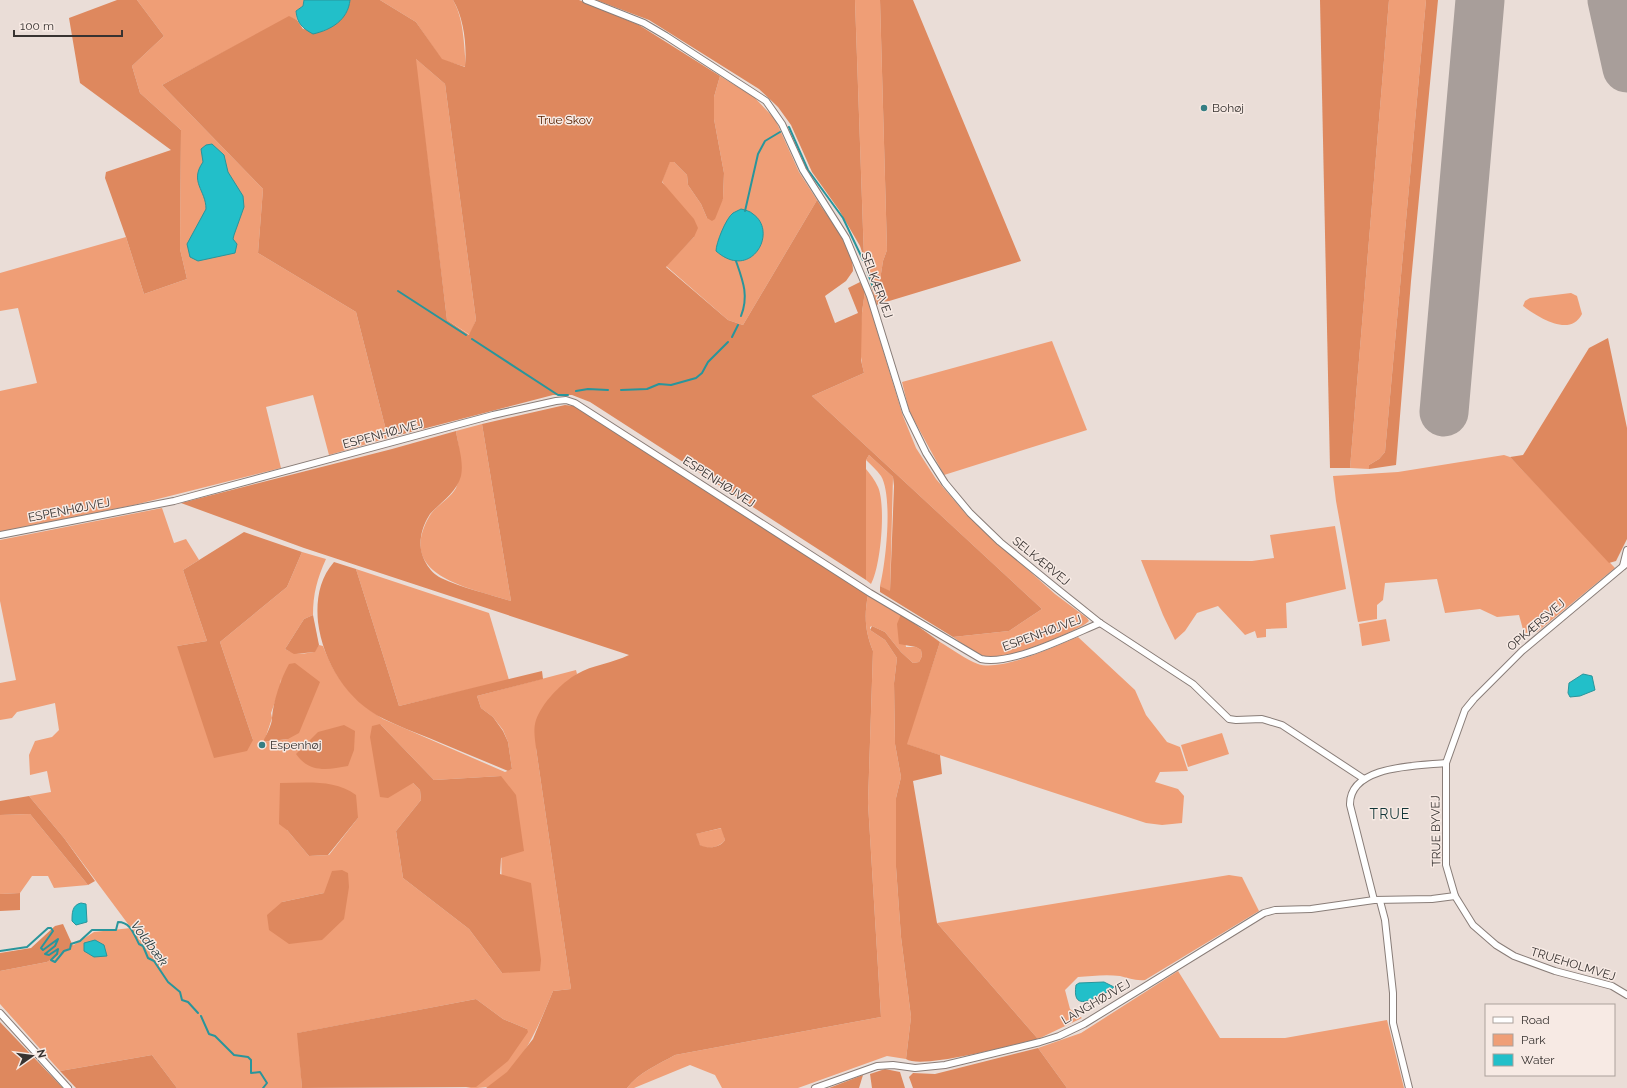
<svg xmlns="http://www.w3.org/2000/svg" width="1627" height="1088" font-family="Raleway,sans-serif">
<style>
.green{fill:#ef9e76;fill-rule:evenodd}
.forest{fill:#de885e;fill-rule:evenodd}
.water{fill:#22bfc9;stroke:#29959b}
.lines{fill:none;stroke-linecap:round;stroke-linejoin:round}
.stream{stroke:#29959b;stroke-width:2}
.runway{stroke:#a89e9a;stroke-width:49}
.minor-casing{stroke:#897d78;stroke-width:8}
.minor{stroke:#fff;stroke-width:6}
.poi-dot{fill:#357e83;stroke:#f7eae4;stroke-width:1.5}
.labels{text-anchor:middle;stroke-width:3;stroke-linejoin:round;paint-order:stroke}
.poi-label{font-size:12px;fill:#383331;stroke:#f7eae4;text-anchor:start}
.park-label{font-size:12px;fill:#572100;stroke:#f7eae4}
.street-label{font-size:12px;fill:#383331;stroke:#f7eae4}
.water-label{font-size:13px;font-style:italic;fill:#1c3335;stroke:#f7eae4}
.quarter-label{font-size:14px;letter-spacing:1px;fill:#123537;stroke:#f7eae4}
</style>
<rect width="100%" height="100%" fill="#eaddd7"/>
<g class="green">
<path d="M 137,0 L 304,0 L 303,6 L 296,11 L 297,20 L 289,17 L 162,85 L 263,189 L 258,253 L 356,312 L 388,438 L 329,455 L 313,395 L 266,407 L 281,468 L 134,505 L 0,532 L 0,391 L 37,383 L 18,308 L 0,311 L 0,273 L 126,237 L 144,294 L 187,279 L 180,249 L 181,130 L 140,93 L 132,66 L 164,36 Z"/>
<path d="M 380,0 L 453,0 C 464,19 464,45 466,67 L 442,60 L 416,22 Z"/>
<path d="M 855,0 L 880,0 L 887,250 L 883,261 L 876,305 L 864,258 Z"/>
<path d="M 1389,0 L 1426,0 L 1385,452 L 1379,459 L 1369,465 L 1369,469 L 1350,468 Z"/>
<path d="M 415,58 L 445,84 L 476,320 L 470,335 L 447,320 Z"/>
<path d="M 720,76 L 754,97 L 775,119 L 799,172 L 817,200 L 743,325 L 728,320 L 666,266 L 694,237 L 662,181 L 670,161 L 674,162 L 687,175 L 688,185 L 701,204 L 707,218 L 723,199 L 724,173 L 714,119 L 714,97 Z"/>
<path d="M 865,291 L 903,416 L 916,448 L 936,479 L 966,514 L 1055,594 L 1087,618 L 1089,621 C 1081,630 1007,659 994,658 C 978,657 966,646 953,637 L 1009,631 L 1042,609 L 812,396 L 864,373 C 857,347 861,317 865,291 Z"/>
<path d="M 1571,293 L 1577,296 L 1582,314 C 1570,338 1538,317 1523,306 L 1525,301 L 1530,298 Z"/>
<path d="M 1052,341 L 1087,430 L 944,475 L 909,411 L 902,382 Z"/>
<path d="M 482,424 L 511,601 C 471,588 395,577 429,517 C 435,506 450,499 456,488 C 464,469 459,450 456,431 Z"/>
<path d="M 869,455 L 893,477 L 890,592 L 880,586 C 886,562 893,496 881,476 C 877,470 871,465 866,460 Z"/>
<path d="M 1504,455 L 1510,457 L 1615,568 L 1537,632 L 1524,633 L 1519,615 L 1497,617 L 1480,609 L 1445,613 L 1437,579 L 1385,583 L 1383,600 L 1377,605 L 1377,619 L 1358,622 L 1336,501 L 1333,476 L 1398,472 Z"/>
<path d="M 866,469 C 870,474 875,480 878,487 C 886,505 881,566 871,584 L 866,580 Z"/>
<path d="M 162,508 L 174,543 L 186,539 L 199,560 L 183,570 L 207,641 L 177,646 L 253,740 L 220,642 L 287,587 L 302,552 L 326,559 C 317,579 313,594 313,615 L 304,619 L 285,649 C 296,655 303,654 314,652 L 319,645 L 323,646 C 336,680 352,699 383,719 L 505,772 L 512,769 L 508,742 L 503,730 L 493,717 L 481,708 L 477,696 L 576,670 L 577,674 L 557,690 L 536,748 L 571,989 L 553,991 C 539,1024 522,1070 488,1087 C 482,1088 472,1088 466,1088 L 476,1086 L 527,1029 L 503,1019 L 476,999 L 298,1033 L 302,1088 L 177,1088 L 152,1055 L 60,1071 L 0,1004 L 0,971 L 47,962 L 94,932 L 131,928 L 64,838 L 29,796 L 51,792 L 47,771 L 30,775 L 29,755 L 35,741 L 52,737 L 59,730 L 55,703 L 17,712 L 12,718 L 0,720 L 0,683 L 16,680 L 0,601 L 0,540 ZM 281,679 L 288,739 L 264,742 L 272,718 L 271,713 L 280,688 ZM 380,724 L 434,780 L 501,776 L 502,973 L 469,929 L 403,878 L 396,831 L 421,800 L 420,790 L 413,783 ZM 358,818 L 329,855 L 309,856 L 287,830 ZM 324,893 L 322,940 L 282,902 Z"/>
<path d="M 1335,526 L 1346,589 L 1286,603 L 1287,628 L 1266,629 L 1266,637 L 1257,638 L 1255,631 L 1245,635 L 1218,606 L 1197,613 L 1185,631 L 1175,640 L 1163,615 L 1141,560 L 1252,561 L 1274,558 L 1270,535 Z"/>
<path d="M 356,569 L 489,613 L 509,680 L 399,706 Z"/>
<path d="M 868,595 L 901,614 L 906,647 L 916,647 L 921,650 L 922,656 L 919,662 L 913,663 L 901,652 L 885,632 L 872,626 L 870,627 L 870,630 L 885,640 L 897,658 L 894,683 L 895,744 L 901,777 L 896,798 L 896,867 L 901,937 L 911,1017 L 906,1059 L 887,1056 L 798,1088 L 722,1088 L 715,1075 L 690,1065 L 634,1088 L 627,1088 C 638,1073 659,1064 675,1055 L 881,1017 L 868,803 L 873,651 C 865,632 864,615 868,595 Z"/>
<path d="M 1386,619 L 1390,641 L 1362,646 L 1359,624 Z"/>
<path d="M 1078,637 L 1135,690 L 1146,715 L 1167,742 L 1180,747 L 1188,771 L 1160,772 L 1155,782 L 1178,789 L 1184,796 L 1182,823 L 1162,825 L 1146,823 L 906,744 L 940,642 C 952,649 965,659 978,664 C 1001,672 1055,646 1078,637 Z"/>
<path d="M 1222,733 L 1229,754 L 1188,767 L 1181,745 Z"/>
<path d="M 30,814 L 88,885 L 54,888 L 48,876 L 32,876 L 20,893 L 0,894 L 0,815 Z"/>
<path d="M 722,828 L 725,840 C 721,847 705,851 699,844 C 697,841 696,837 695,834 Z"/>
<path d="M 1229,875 L 1242,877 L 1259,911 L 1145,980 C 1135,981 1129,978 1120,976 C 1106,974 1091,976 1078,977 L 1065,990 L 1070,1009 L 1082,1018 L 1038,1039 L 937,923 Z"/>
<path d="M 1178,971 L 1220,1038 L 1285,1038 L 1387,1020 L 1404,1088 L 1067,1088 L 1038,1048 L 1081,1033 Z"/>
</g>
<g class="forest">
<path d="M 117,0 L 137,0 L 164,36 L 132,66 L 140,93 L 181,130 L 180,249 L 187,279 L 144,294 L 126,237 L 105,178 L 106,172 L 171,150 L 80,83 L 69,18 Z"/>
<path d="M 350,0 L 380,0 L 416,22 L 442,59 L 465,67 C 467,46 464,18 453,0 L 579,0 L 639,25 L 720,76 L 714,97 L 714,119 L 724,173 L 723,199 L 715,219 L 712,221 L 707,218 L 701,204 L 688,185 L 687,175 L 674,162 L 670,162 L 662,182 L 694,219 L 698,228 L 694,237 L 666,267 L 728,320 L 743,325 L 817,200 C 830,221 853,246 853,271 L 846,281 L 825,296 L 835,323 L 858,313 L 848,288 L 860,282 L 865,291 L 862,312 L 861,360 L 864,373 L 812,396 L 1042,609 L 1009,631 L 953,637 L 880,592 L 880,586 L 890,591 L 894,486 L 893,477 L 869,455 L 866,460 L 866,580 L 590,402 L 572,395 L 553,395 L 388,438 L 356,312 L 258,253 L 263,189 L 162,85 L 289,16 L 297,20 L 303,29 L 324,31 C 338,23 348,17 350,0 ZM 416,59 L 445,84 L 476,320 L 469,335 L 447,320 Z"/>
<path d="M 596,0 L 855,0 L 864,258 L 860,246 L 839,210 L 812,172 L 791,125 L 778,107 L 759,89 L 649,20 Z"/>
<path d="M 880,0 L 913,0 L 1021,261 L 876,305 L 883,261 L 887,250 Z"/>
<path d="M 1320,0 L 1389,0 L 1350,468 L 1330,468 Z"/>
<path d="M 1426,0 L 1438,0 L 1411,281 L 1396,465 L 1369,469 L 1369,465 L 1379,459 L 1385,452 Z"/>
<path d="M 1608,338 L 1627,428 L 1627,539 L 1616,561 L 1609,563 L 1510,457 L 1523,455 L 1589,348 Z"/>
<path d="M 565,405 L 574,406 L 586,412 L 868,595 C 864,615 865,632 873,651 L 868,803 L 881,1017 L 675,1055 C 659,1064 638,1073 627,1088 L 486,1088 L 507,1072 L 533,1039 L 553,991 L 571,989 L 536,748 C 535,739 533,729 536,720 C 542,703 561,683 577,674 C 592,665 613,663 629,655 L 304,548 L 181,503 L 392,449 L 456,431 C 458,445 464,462 461,476 C 457,492 441,502 430,514 C 426,520 422,529 421,537 C 418,552 427,571 441,578 C 462,588 489,594 511,601 L 482,424 ZM 721,828 L 725,840 C 720,848 708,849 700,845 L 696,834 Z"/>
<path d="M 244,532 L 302,552 L 287,587 L 220,642 L 253,740 L 247,751 L 214,758 L 177,646 L 207,641 L 183,570 Z"/>
<path d="M 334,562 L 356,569 L 399,706 L 542,671 L 543,679 L 477,696 L 481,708 L 493,717 L 503,731 L 508,742 L 512,769 L 508,771 C 482,760 455,749 429,738 C 414,732 398,726 384,719 C 347,701 323,662 318,622 C 316,601 319,579 334,562 Z"/>
<path d="M 901,614 L 940,642 L 907,744 L 940,755 L 942,774 L 913,781 L 937,923 L 1038,1039 C 1015,1044 922,1070 906,1059 L 911,1017 L 901,937 L 896,867 L 896,798 L 901,777 L 895,744 L 894,683 L 897,658 L 885,640 L 870,630 L 872,626 L 885,632 L 901,652 L 913,663 L 919,662 L 922,656 L 921,650 L 916,647 L 899,644 L 897,624 Z"/>
<path d="M 313,615 L 319,645 L 315,652 L 294,654 L 285,649 L 304,619 Z"/>
<path d="M 295,663 L 320,682 L 299,733 L 288,739 L 263,742 C 266,735 272,725 272,718 C 273,702 281,678 289,664 Z"/>
<path d="M 380,724 L 434,780 L 501,776 L 516,795 L 524,851 L 501,858 L 500,874 L 531,883 L 541,960 L 540,971 L 502,973 L 469,929 L 403,878 L 396,831 L 421,800 L 420,790 L 413,783 L 388,798 L 380,797 L 370,737 L 372,726 Z"/>
<path d="M 344,725 L 355,731 L 354,750 L 348,766 C 327,770 309,773 296,754 L 318,732 Z"/>
<path d="M 280,783 C 306,783 334,779 356,795 L 358,818 L 328,855 L 309,856 L 287,830 L 279,824 Z"/>
<path d="M 29,796 L 64,838 L 95,881 L 88,885 L 30,814 L 0,815 L 0,801 Z"/>
<path d="M 342,870 L 348,873 L 349,887 L 344,919 L 322,940 L 289,944 L 269,930 L 267,915 L 282,902 L 324,893 L 332,871 Z"/>
<path d="M 20,893 L 20,910 L 0,911 L 0,894 Z"/>
<path d="M 63,924 L 73,946 L 47,962 L 0,971 L 0,953 L 31,948 L 55,926 Z"/>
<path d="M 476,999 L 503,1019 L 527,1029 L 528,1032 L 508,1061 L 476,1087 L 302,1088 L 297,1033 Z"/>
<path d="M 0,1022 L 61,1086 L 63,1088 L 0,1088 Z"/>
<path d="M 1038,1048 L 1067,1088 L 913,1088 L 909,1077 L 913,1073 L 935,1074 Z"/>
<path d="M 152,1055 L 177,1088 L 76,1088 L 60,1071 Z"/>
<path d="M 885,1069 L 900,1072 L 905,1088 L 872,1088 L 870,1074 Z"/>
<path d="M 863,1075 L 859,1088 L 829,1088 Z"/>
</g>
<g class="water">
<path d="M 304,0 L 350,0 C 348,20 331,30 313,34 C 302,28 297,23 296,11 L 303,6 Z"/>
<path d="M 212,144 L 224,155 L 228,172 L 243,196 L 244,207 L 234,235 L 233,239 L 237,244 L 235,253 L 198,261 L 190,257 L 187,244 L 206,209 C 206,190 189,182 203,162 L 201,149 L 206,145 Z"/>
<path d="M 741,209 C 745,210 750,211 753,214 C 779,232 751,282 716,251 C 716,243 726,218 733,213 C 735,212 739,210 741,209 Z"/>
<path d="M 1583,674 L 1592,676 L 1595,690 L 1580,696 L 1570,697 L 1568,693 L 1569,683 Z"/>
<path d="M 81,903 L 86,904 L 87,922 L 76,925 L 72,921 C 72,913 72,905 81,903 Z"/>
<path d="M 95,940 L 104,945 L 107,956 L 94,957 L 84,951 L 84,943 Z"/>
<path d="M 1104,982 L 1114,987 C 1111,990 1107,992 1103,994 C 1089,1001 1072,1010 1076,985 L 1079,983 Z"/>
</g>
<g class="lines">
<g class="stream">
<path d="M 789,127 L 808,170 L 843,218 L 863,260"/>
<path d="M 745,211 L 758,154 L 765,141 L 780,132"/>
<path d="M 736,261 C 743,281 749,296 741,316"/>
<path d="M 867,271 L 874,290"/>
<path d="M 398,291 L 466,335"/>
<path d="M 732,337 L 738,325"/>
<path d="M 472,339 L 558,395 L 568,395"/>
<path d="M 621,390 L 647,389 L 659,384 L 671,385 L 696,378 L 702,373 L 708,362 L 728,342"/>
<path d="M 576,391 L 588,389 L 608,390"/>
<path d="M 0,951 L 27,947 L 48,928 L 51,928 L 53,931 L 41,948 L 43,950 L 58,939 L 55,946 L 45,954 L 49,955 L 58,949 L 57,954 L 51,960 L 55,962 L 64,951 L 70,949 L 71,944 L 80,941 L 92,930 L 116,930 L 118,922 C 131,922 134,935 139,944 L 143,946 L 148,958 L 154,961 L 168,982 L 180,992 L 182,1000 L 188,1002 L 198,1013"/>
<path d="M 201,1016 L 209,1034 L 215,1036 L 234,1055 L 248,1057 L 251,1060 L 251,1073 L 260,1072 L 267,1083 L 263,1088"/>
</g>
<g class="runway">
<path d="M 1612,0 L 1627,68"/>
<path d="M 1444,412 L 1480,0"/>
</g>
<g class="minor-casing">
<g id="minor">
<path d="M 586,0 L 644,23 L 666,36 L 766,101 L 782,124 L 803,170 L 846,238 L 870,296 L 906,412 L 926,453 L 945,483 L 970,513 L 1000,542 L 1055,587 L 1100,623 L 1193,684 L 1229,719 L 1236,720 L 1262,719 L 1282,725 L 1364,779"/>
<path d="M 0,535 L 174,501 L 493,415 L 556,401 L 566,400 L 575,403 L 870,593 L 981,659 C 1011,666 1071,635 1100,623"/>
<path d="M 1627,563 L 1522,651 L 1474,699 L 1465,710 L 1446,763 L 1446,865 L 1455,896 L 1473,925 L 1496,945 L 1514,956 L 1555,971 L 1612,986 L 1627,995"/>
<path d="M 1623,566 L 1627,550"/>
<path d="M 1446,763 C 1417,766 1349,765 1350,805 L 1374,900 L 1432,899 L 1455,896"/>
<path d="M 1380,901 L 1385,920 L 1393,993 L 1393,1023 L 1409,1088"/>
<path d="M 0,1013 L 68,1088"/>
<path d="M 815,1088 L 877,1066 L 893,1065 L 915,1068 L 945,1065 L 1040,1042 L 1059,1036 L 1084,1024 L 1264,913 L 1275,910 L 1311,909 L 1374,900"/>
</g>
</g>
<use href="#minor" class="minor"/>
</g>
<g class="poi-dot">
<circle cx="1204" cy="108" r="4"/>
<circle cx="262" cy="745" r="4"/>
</g>
<g class="labels">
<g class="poi-label">
<text x="1212" y="112">Bohøj</text>
<text x="270" y="749">Espenhøj</text>
</g>
<g class="park-label">
<text x="565" y="124">True Skov</text>
</g>
<g class="street-label">
<text transform="translate(877 285) rotate(70)" y="4">SELKÆRVEJ</text>
<text transform="translate(383 434) rotate(-15)" y="4">ESPENHØJVEJ</text>
<text transform="translate(719 482) rotate(33)" y="4">ESPENHØJVEJ</text>
<text transform="translate(69 510) rotate(-11)" y="4">ESPENHØJVEJ</text>
<text transform="translate(1041 561) rotate(39)" y="4">SELKÆRVEJ</text>
<text transform="translate(1536 625) rotate(-41)" y="4">OPKÆRSVEJ</text>
<text transform="translate(1042 633) rotate(-20)" y="4">ESPENHØJVEJ</text>
<text transform="translate(1436 831) rotate(-91)" y="4">TRUE BYVEJ</text>
<text transform="translate(1573 964) rotate(17)" y="4">TRUEHOLMVEJ</text>
<text transform="translate(1096 1002) rotate(-30)" y="4">LANGHØJVEJ</text>
</g>
<g class="water-label">
<text transform="translate(150 943) rotate(53)" y="5">Voldbæk</text>
</g>
<g class="quarter-label">
<text x="1390" y="819">TRUE</text>
</g>
</g>
<rect x="1485" y="1004" width="130" height="72" fill="#f7eae4" stroke="#aba19c"/>
<rect x="1493" y="1017" width="20" height="6" fill="#ffffff" stroke="#aba19c"/>
<text x="1521" y="1024" font-size="12" fill="#383331">Road</text>
<rect x="1493" y="1034" width="20" height="12" fill="#ef9e76" stroke="#aba19c"/>
<text x="1521" y="1044" font-size="12" fill="#383331">Park</text>
<rect x="1493" y="1054" width="20" height="12" fill="#22bfc9" stroke="#aba19c"/>
<text x="1521" y="1064" font-size="12" fill="#383331">Water</text>
<g transform="translate(32 1056) rotate(76)" stroke="#f7eae4" stroke-width="3" paint-order="stroke">
<path d="M0-3L7 15L0 10L-7 15Z" fill="#383331"/>
<text y="-6" font-size="11" font-weight="bold" text-anchor="middle" fill="#383331">N</text>
</g>
<path d="M14 30v6h108v-6" fill="none" stroke="#383331" stroke-width="2"/>
<text x="20" y="30" font-size="12" fill="#383331" stroke="#f7eae4" stroke-width="3" paint-order="stroke">100 m</text>
</svg>
